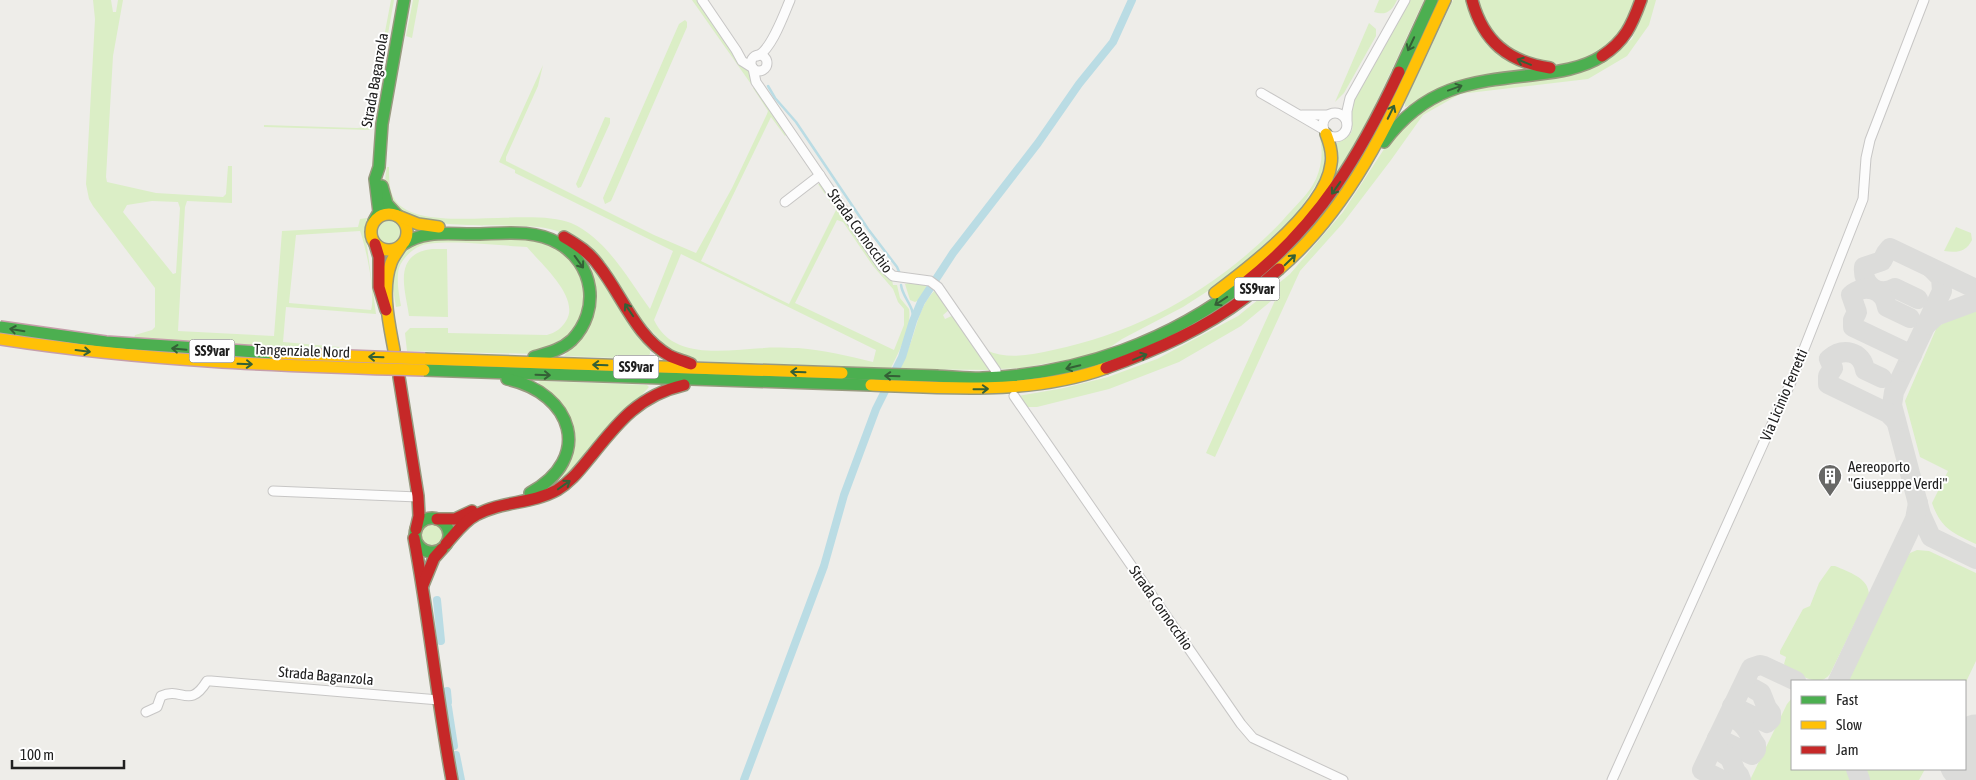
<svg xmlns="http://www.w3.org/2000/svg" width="1976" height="780" font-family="'Asap Condensed',sans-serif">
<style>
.grass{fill:#dbeec6;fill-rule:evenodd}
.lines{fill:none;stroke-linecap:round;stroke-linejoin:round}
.stream{stroke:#badce4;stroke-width:2.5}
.canal{stroke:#badce4;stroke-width:8}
.taxiway{stroke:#dcdcda;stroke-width:20}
.runway{stroke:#dcdcda;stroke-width:51}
.street-casing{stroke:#c7c6c5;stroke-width:11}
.fast-casing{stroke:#989a7f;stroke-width:14}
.slow-casing{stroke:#989a7f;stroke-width:14}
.jam-casing{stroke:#989a7f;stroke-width:14}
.street{stroke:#fcfcfc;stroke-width:9}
.fast{stroke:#4caf50;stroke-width:11}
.slow{stroke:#ffc107;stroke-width:11}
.jam{stroke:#c62828;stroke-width:11}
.fast-bridge-casing{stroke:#c69eaa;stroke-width:14;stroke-linecap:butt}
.slow-bridge-casing{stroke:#c69eaa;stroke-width:14;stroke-linecap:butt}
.fast-bridge{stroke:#4caf50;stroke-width:11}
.slow-bridge{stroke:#ffc107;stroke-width:11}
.oneway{stroke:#346036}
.labels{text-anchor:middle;stroke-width:4;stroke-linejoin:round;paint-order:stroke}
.shield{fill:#fff;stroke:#636363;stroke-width:1}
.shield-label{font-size:14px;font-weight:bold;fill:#202020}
.street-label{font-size:15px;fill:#202020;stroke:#fff}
.poi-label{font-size:15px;fill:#202020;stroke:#fff;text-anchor:start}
</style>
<rect width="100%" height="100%" fill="#eeede9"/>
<g class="grass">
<path d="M 93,0 L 111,0 L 113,12 L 116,12 L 118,0 L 123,0 L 113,56 L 106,177 L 107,182 L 156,193 L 223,197 L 226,194 L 228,166 L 232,166 L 232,203 L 187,201 L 185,207 L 178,331 L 274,336 L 282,231 L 358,227 L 360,219 L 367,218 L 364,233 L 367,246 L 376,314 L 286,307 L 283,342 L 340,347 L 340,349 L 229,344 L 134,338 L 135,335 L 152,330 L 155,327 L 155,288 L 93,206 L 89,199 L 86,184 L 95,19 ZM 152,201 L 178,202 L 180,208 L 176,273 L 173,274 L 123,212 L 127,205 ZM 360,231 C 366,247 376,294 371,310 L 289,303 L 296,235 Z"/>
<path d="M 391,0 L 394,0 L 371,130 L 264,127 L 264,125 L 357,128 L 367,127 Z"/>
<path d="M 413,0 L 419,0 L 412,38 L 406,36 Z"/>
<path d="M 692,0 L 698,0 L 751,75 L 752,83 L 751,84 Z"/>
<path d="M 1379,0 L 1397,0 C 1392,11 1386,16 1374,12 Z"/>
<path d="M 1410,0 L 1424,0 C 1395,61 1369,126 1331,181 L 1335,144 C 1364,130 1347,128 1351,105 Z"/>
<path d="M 1453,0 L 1467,0 L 1470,10 L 1530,71 L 1405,107 L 1405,102 Z"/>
<path d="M 1475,0 L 1635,0 L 1633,9 L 1618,36 L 1598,53 L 1571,64 L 1541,64 L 1500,43 Z"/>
<path d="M 1647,0 L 1656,0 L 1649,25 L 1627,56 L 1588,79 L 1460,94 L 1423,115 L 1391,160 L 1343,223 L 1300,271 L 1215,457 L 1206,453 L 1277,296 L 1241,326 L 1179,362 L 1109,389 L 1037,407 L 1026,407 L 1018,396 L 1064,388 L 1108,377 L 1157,359 L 1238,316 L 1290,274 L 1343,212 L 1388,143 L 1419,111 L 1448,94 L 1605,62 L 1632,39 Z"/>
<path d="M 685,20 L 687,22 L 687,27 L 611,201 L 605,204 L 603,198 L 679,24 Z"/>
<path d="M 1369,23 L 1376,29 L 1376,36 L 1344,93 L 1335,102 Z"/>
<path d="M 543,65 L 538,86 L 506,157 L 506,161 L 654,235 L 696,253 L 732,188 L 767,114 L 768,111 L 753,88 L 755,88 L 785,131 L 786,135 L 785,136 L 771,117 L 701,261 L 789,304 L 836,210 L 818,184 L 821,184 L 882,270 L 892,280 L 893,285 L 897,285 L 900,298 L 909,309 C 912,329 899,351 891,368 L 695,361 L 674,355 C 644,323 615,291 585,259 C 579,252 567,235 559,232 C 521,213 367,252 387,167 L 389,167 C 389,178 389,191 395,200 C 420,236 528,206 571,223 C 606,238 629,280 650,309 L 673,251 L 515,173 L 515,170 L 499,162 ZM 837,220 L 843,222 L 873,266 L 893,289 L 898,302 L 904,309 L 904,325 L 894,350 L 795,303 ZM 681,254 L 876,350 L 873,362 C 848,356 824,350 798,348 C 787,348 775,347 764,348 C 726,350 673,361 654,320 Z"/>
<path d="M 605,117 L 610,118 L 610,123 L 581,187 L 578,188 L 576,184 Z"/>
<path d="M 1320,138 L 1324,142 L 1325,171 L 1296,215 L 1228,278 L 1183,307 L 1122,339 L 1106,350 L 1072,359 L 1021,368 L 999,369 L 986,350 C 1007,360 1031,355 1053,350 C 1141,332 1221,286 1283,220 C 1294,207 1309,194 1316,179 C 1322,165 1323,152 1320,138 Z"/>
<circle cx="389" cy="232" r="11"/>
<path d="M 1956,227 L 1971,233 L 1972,240 C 1966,252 1957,253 1944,251 Z"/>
<path d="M 530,238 L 569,254 L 587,290 L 577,330 L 536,354 L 407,351 L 405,333 L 410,328 L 448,328 L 448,333 L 547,335 C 555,333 562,328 566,321 C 581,298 541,264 527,247 C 503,246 439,238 420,246 C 411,250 402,259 399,268 C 396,280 399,294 401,306 L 396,307 L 392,283 L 394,267 L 400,255 L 418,240 Z"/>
<path d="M 432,249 L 447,249 L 448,317 L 409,316 C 406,292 391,254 432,249 Z"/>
<path d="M 592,266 L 650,349 L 650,354 L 646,359 L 564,356 L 576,342 Z"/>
<path d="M 909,283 L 924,284 L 927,287 L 919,300 L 915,302 L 910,300 L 905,284 Z"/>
<path d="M 935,290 L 950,309 L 943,315 L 945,319 L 954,315 L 993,370 L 899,369 C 904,359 908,350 912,339 C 918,321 921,304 935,290 Z"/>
<path d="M 1976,310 L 1976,544 C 1953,533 1941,529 1932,503 L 1948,471 L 1920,457 L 1905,401 L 1937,327 L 1952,318 Z"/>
<path d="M 540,381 L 647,385 L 649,387 L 558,485 L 573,452 L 538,383 Z"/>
<circle cx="432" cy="535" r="11"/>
<path d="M 1917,550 L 1929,551 L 1976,573 L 1976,661 L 1965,684 L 1965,681 L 1847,681 L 1906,559 L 1910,553 Z"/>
<path d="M 1831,566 L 1835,566 C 1848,572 1868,577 1869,594 L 1830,674 C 1819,689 1798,674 1786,667 L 1784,664 L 1786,657 L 1780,654 L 1780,651 L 1803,609 L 1810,606 L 1819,583 Z"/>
<path d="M 1792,698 L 1792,769 L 1847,769 L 1851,780 L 1750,780 L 1787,704 Z"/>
<path d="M 1865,769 L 1925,769 L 1919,780 L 1869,780 Z"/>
</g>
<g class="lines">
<g class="stream">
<path d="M 768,86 L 775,98 L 796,122 L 868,229 L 897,267 L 900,274"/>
<path d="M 901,285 C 903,299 915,306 913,321"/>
</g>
<g class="canal">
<path d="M 437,600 L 441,641"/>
<path d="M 447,691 L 448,702"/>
<path d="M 448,707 L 454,746"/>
<path d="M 456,755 L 461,780"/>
<path d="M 744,780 L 824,566 L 844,495 L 876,409 L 902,357 L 913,321 L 921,302 L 953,253 L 1038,143 L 1079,84 L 1113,42 L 1132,0"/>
</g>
<g class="taxiway">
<path d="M 1931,268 L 1941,278 L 1942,291 L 1894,392 L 1892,405 L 1921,515 L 1931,537 L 1976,559"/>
<path d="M 1918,299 L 1895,288 C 1879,297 1862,286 1864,267 L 1882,261 L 1886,253 L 1890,248 L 1976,289"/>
<path d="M 1910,318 L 1887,307 C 1884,289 1865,283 1851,295 L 1857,312 L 1853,320 L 1853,327 L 1912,355"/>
<path d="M 1926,325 L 1936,316 L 1976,301"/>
<path d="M 1882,378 L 1865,370 C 1862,351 1843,347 1829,359 L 1833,368 L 1828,376 L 1828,384 L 1888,413 L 1896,421"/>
<path d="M 1838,681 L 1915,519 L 1918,503"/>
<path d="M 1732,706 L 1767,723 L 1771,719 L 1771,713 L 1767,708 L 1761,693 L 1754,689"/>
<path d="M 1717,738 L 1752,755 L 1756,750 L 1756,745 C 1749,736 1748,727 1738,721"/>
<path d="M 1723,753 L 1730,758 L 1736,772 L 1739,775 L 1741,780"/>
<path d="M 1856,769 L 1860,780"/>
<path d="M 1722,780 L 1702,770 L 1751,668 L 1760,665 L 1764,666 L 1796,681"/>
</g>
<path class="runway" d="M 1965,763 L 1976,740"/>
<g class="street-casing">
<g id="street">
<path d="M 702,0 L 736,50 L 742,61 L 753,68 L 756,82 L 882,266 L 893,276 L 930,281 L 938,287 L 996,371"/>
<circle cx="759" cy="63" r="8"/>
<path d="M 757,56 C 771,51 784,14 790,0"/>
<path d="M 1261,93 L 1323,129"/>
<circle cx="1335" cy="125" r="12"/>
<path d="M 1302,115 L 1328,115"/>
<path d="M 1347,124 L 1347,111 L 1350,98 L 1405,0"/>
<path d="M 785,202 L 820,175"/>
<path d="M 1014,396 L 1241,724 L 1253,738 L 1343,780"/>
<path d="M 273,491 L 418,497"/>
<path d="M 146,712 L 157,707 L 161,696 C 182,686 189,710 207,681 L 211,681 L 439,700"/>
<path d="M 1612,780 L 1791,382 L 1863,199 L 1866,158 L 1870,140 L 1924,0"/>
</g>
</g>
<g class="fast-casing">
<g id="fast">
<path d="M 1399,72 L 1432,0"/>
<path d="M 1384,142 C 1425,87 1468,82 1532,75 C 1556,72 1582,69 1602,56"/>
<path d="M 382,186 L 387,204 L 398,216"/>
<path d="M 374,221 L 379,212 L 375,179 L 379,167 L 382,124 L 404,0"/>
<path d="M 402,245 C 424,230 447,234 472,234 C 500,234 533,228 558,243 C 594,263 601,310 572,340 C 561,350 548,353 534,357"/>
<path d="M 424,370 L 871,385"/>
<path d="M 842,373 C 874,374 906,375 937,376 C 952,377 968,379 983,378 C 1079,374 1171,341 1247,281"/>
<path d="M 507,379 C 573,393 594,458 530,493"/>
<circle cx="432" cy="535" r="17"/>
</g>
</g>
<g class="slow-casing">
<g id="slow">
<circle cx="389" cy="232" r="18"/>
<path d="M 398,216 L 418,224 L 439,227"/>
<path d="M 1279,269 C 1361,199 1400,95 1445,0"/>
<path d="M 1215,293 C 1250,267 1326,209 1331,164 C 1333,154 1330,144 1326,134"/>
<path d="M 394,350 C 389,323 381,290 391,263 C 393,257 398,251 401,246"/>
<path d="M 425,359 L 842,373"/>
<path d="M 871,385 C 950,388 1031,395 1106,368"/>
</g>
</g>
<g class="jam-casing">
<g id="jam">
<path d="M 1472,0 C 1483,41 1508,62 1550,68"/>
<path d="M 1602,56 C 1625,41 1632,25 1641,0"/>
<path d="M 564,237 C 578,245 590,253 599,266 C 622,295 636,337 670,356 C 676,359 684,361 691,364"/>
<path d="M 375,244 L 379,257 L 379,287 L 386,310"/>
<path d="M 1247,281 C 1320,223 1360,155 1399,72"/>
<path d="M 1106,368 C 1156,350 1204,329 1246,297 C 1258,288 1268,278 1279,269"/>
<path d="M 399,377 L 418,496 L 419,516 L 416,529"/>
<path d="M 437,519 L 455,519 L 472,511"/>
<path d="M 414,538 C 429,618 437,700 452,780"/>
<path d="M 446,544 C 455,534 464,521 476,515 C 501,501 532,504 557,490 C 572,481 581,468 592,455 C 619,421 640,395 684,385"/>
<path d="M 423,585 L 434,558 L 442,549"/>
</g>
</g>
<use href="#street" class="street"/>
<use href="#fast" class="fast"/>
<use href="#slow" class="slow"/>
<use href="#jam" class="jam"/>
<g class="fast-bridge-casing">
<path id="fast-bridge" d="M 0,327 L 106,342 L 273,353"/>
</g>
<g class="slow-bridge-casing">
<g id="slow-bridge">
<path d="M 0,339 C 141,361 282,366 424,370"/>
<path d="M 273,353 L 425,359"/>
</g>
</g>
<use href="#fast-bridge" class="fast-bridge"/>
<use href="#slow-bridge" class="slow-bridge"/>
</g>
<defs><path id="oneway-shaft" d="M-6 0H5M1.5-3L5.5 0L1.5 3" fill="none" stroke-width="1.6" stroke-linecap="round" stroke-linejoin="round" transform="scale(1.25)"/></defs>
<g class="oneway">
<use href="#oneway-shaft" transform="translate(1411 44) rotate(115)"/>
<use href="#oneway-shaft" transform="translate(1524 62) rotate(-158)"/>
<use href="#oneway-shaft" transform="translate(1455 88) rotate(-20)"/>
<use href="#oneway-shaft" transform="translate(1391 112) rotate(-64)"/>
<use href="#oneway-shaft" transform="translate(1336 188) rotate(125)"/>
<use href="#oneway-shaft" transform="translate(1290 260) rotate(-44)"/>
<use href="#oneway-shaft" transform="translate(579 262) rotate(54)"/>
<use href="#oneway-shaft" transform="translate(1221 301) rotate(146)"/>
<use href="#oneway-shaft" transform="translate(629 310) rotate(-124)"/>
<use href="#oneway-shaft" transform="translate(17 330) rotate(-171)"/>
<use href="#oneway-shaft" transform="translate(179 349) rotate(-175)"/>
<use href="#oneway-shaft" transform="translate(83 351) rotate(7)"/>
<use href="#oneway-shaft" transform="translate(376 357) rotate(-178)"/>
<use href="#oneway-shaft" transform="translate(1140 357) rotate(-22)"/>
<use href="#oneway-shaft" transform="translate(245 364) rotate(2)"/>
<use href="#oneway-shaft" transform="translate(600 365) rotate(-178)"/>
<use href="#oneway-shaft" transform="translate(1073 367) rotate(167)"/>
<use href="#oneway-shaft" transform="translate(798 372) rotate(-178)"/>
<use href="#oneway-shaft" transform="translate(543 375) rotate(2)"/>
<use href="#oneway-shaft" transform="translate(892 376) rotate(-178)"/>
<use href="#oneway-shaft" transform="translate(981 389) rotate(-1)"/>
<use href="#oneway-shaft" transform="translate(564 485) rotate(-35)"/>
</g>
<defs>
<g id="building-pin" transform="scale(1.25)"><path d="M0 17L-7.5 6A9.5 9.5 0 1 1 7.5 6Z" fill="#686866" stroke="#fff"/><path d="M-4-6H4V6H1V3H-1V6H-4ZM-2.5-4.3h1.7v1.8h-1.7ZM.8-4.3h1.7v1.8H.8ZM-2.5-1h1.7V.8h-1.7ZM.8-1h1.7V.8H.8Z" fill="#fff"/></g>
</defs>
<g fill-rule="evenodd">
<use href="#building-pin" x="1830" y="476"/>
</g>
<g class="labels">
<g class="shield">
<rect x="1234.5" y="277.5" width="45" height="23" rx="4"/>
<rect x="189.5" y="339.5" width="45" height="23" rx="4"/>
<rect x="613.5" y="355.5" width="45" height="23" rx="4"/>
</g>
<g class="shield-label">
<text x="1257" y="294">SS9var</text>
<text x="212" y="356">SS9var</text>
<text x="636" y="372">SS9var</text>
</g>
<g class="street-label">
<text transform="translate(375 80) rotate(-80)" y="5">Strada Baganzola</text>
<text transform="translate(860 231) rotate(54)" y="5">Strada Cornocchio</text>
<text transform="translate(302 351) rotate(2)" y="5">Tangenziale Nord</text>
<text transform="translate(1784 395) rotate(-67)" y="5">Via Licinio Ferretti</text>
<text transform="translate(1161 608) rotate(55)" y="5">Strada Cornocchio</text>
<text transform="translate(326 676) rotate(5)" y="5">Strada Baganzola</text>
</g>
<g class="poi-label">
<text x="1848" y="472">Aereoporto<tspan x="1848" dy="17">"Giusepppe Verdi"</tspan></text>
</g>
</g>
<rect x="1791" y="680" width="175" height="90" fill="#ffffff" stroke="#a6a6a6"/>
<rect x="1801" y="696" width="25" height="8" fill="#4caf50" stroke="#a6a6a6"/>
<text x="1836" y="705" font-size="15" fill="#202020">Fast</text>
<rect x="1801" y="721" width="25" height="8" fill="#ffc107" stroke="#a6a6a6"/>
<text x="1836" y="730" font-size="15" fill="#202020">Slow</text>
<rect x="1801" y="746" width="25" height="8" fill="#c62828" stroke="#a6a6a6"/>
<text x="1836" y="755" font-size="15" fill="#202020">Jam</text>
<path d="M12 760v8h112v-8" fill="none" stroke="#202020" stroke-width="2.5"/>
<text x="20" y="760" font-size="15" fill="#202020" stroke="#ffffff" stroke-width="4" paint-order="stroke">100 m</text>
</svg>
